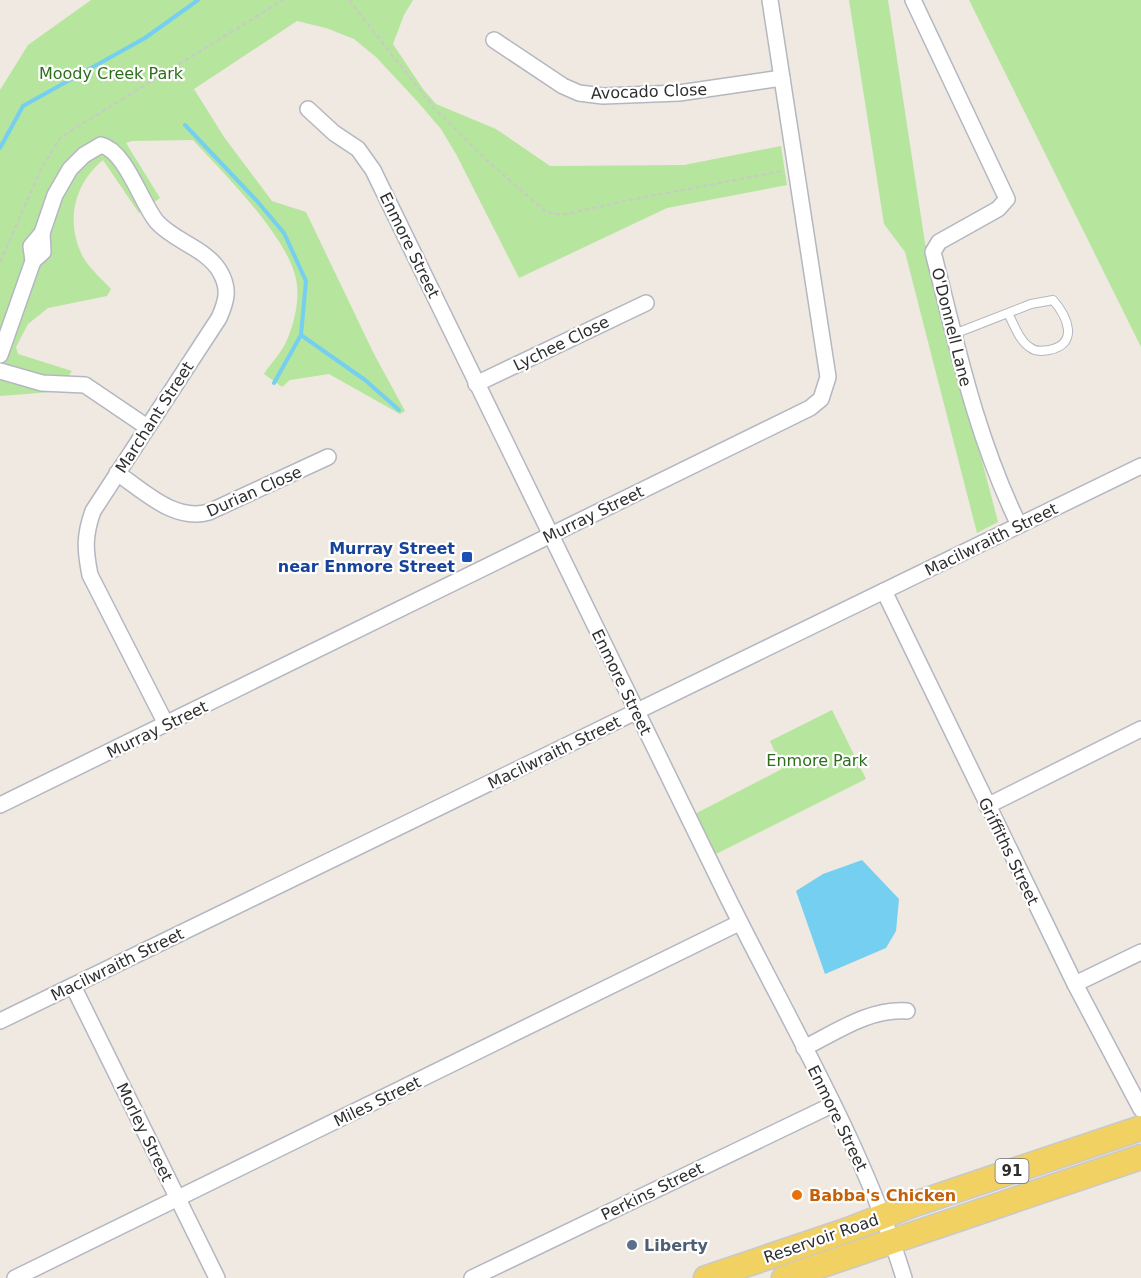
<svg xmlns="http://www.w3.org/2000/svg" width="1141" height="1278" font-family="'DejaVu Sans',sans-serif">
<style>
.green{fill:#b6e59e}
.water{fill:#75cff0}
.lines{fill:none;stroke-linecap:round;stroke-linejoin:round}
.stream{stroke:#75cff0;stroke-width:4}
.service-casing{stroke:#b4b7c1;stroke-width:10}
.minor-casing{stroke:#b4b7c1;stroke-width:18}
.primary-casing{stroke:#c9c9c9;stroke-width:27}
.path{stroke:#c9c9c9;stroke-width:2;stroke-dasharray:4.5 3;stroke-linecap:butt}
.service{stroke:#fff;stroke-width:8}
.minor{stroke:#fff;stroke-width:15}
.primary{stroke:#f2d163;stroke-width:24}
.transit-dot{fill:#1a4fb4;stroke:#fff;stroke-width:2}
.food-dot{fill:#e8710a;stroke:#fff;stroke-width:2}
.service-dot{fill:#5c6f8a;stroke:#fff;stroke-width:2}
.labels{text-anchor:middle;stroke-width:4.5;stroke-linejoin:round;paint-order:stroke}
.shield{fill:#fff;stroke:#6d6d6d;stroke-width:1.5}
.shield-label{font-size:15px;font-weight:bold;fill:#2e2e2e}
.park-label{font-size:16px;fill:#2c6e1b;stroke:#fff}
.street-label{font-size:16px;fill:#2e2e2e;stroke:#fff}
.transit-label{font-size:16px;font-weight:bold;fill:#164399;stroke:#fff;text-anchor:end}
.food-label{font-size:16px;font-weight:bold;fill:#c56008;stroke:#fff;text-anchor:start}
.service-label{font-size:16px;font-weight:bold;fill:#4e5e75;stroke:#fff;text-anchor:start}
</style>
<rect width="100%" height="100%" fill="#efe9e1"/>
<g class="green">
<path d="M 91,0 L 413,0 L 404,15 L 393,44 L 423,89 L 436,104 L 496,129 L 550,166 L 684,165 L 781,146 L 787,185 L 667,208 L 519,278 L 456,154 L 441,129 L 417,101 L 376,57 L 354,39 L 326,28 L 297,21 L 194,89 L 224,137 L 272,201 L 306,212 L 374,354 L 405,411 L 400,414 L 329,374 L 290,380 L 282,387 L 264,374 C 271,363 282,352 287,340 C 294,323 299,303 297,286 C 294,242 223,173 193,140 L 132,141 L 126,143 L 160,198 L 139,213 L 103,160 C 74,184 65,222 83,257 C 89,268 102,279 111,289 L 107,296 L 48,308 L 28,324 L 16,347 L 18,354 L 72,371 L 68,377 L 64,391 L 0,396 L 0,90 L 28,45 Z"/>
<path d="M 849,0 L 888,0 L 925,243 L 998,522 L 977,533 L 905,252 L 884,224 Z"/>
<path d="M 969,0 L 1141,0 L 1141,347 Z"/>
<path d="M 832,710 L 866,779 L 708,858 L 689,817 L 782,769 L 770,741 Z"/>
</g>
<path class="water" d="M 862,860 L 899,899 L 896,931 L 886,948 L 825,974 L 796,891 L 823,874 Z"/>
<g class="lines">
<g class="stream">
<path d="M 185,125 L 257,201 L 284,233 L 306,281 L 301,335 L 274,383"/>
<path d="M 0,148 L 23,106 L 145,38 L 198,0"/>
<path d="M 301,335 L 365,380 L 399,410"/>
</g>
<g class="service-casing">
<path id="service" d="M 954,334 L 1031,304 L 1053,300 C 1067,316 1080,344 1049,350 C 1043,351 1036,352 1031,348 C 1020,342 1014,325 1008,313"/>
</g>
<g class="minor-casing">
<g id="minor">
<path d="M 913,0 L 1007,199 L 998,209 L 939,242 L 933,252 C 957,346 976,437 1019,525"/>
<path d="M 494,40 L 563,86 L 579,93 L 603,96 L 679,93 L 782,78"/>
<path d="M 308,109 L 334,133 L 358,149 L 373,170 C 490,409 605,648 722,886 C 785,1015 862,1141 904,1278"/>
<path d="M 33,261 L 43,252 L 42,233"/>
<path d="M 0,355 L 33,261 L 31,246 L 42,233 L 55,195 L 70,169 L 84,155 L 101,145 C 126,151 141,203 157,222 C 174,241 205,248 219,270 C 230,288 227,300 219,318 L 93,511 C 84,536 85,550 90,575 L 166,724"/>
<path d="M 0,371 L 42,383 L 85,385 L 147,427"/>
<path d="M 476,384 L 646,303"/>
<path d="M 117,473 C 144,491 174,522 209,512 L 328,457"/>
<path d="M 884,591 L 1075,984 L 1141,1109"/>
<path d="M 0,805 L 810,408 L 821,399 L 828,377 L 770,0"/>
<path d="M 987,806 L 1141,729"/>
<path d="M 1075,984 L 1141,952"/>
<path d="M 73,986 L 217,1278"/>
<path d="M 0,1021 L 1141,466"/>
<path d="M 804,1048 C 836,1032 870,1008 907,1011"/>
<path d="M 15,1278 L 739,923"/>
<path d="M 472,1278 L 832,1105"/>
</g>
</g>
<g class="primary-casing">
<g id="primary">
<path d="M 706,1278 L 848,1230 L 912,1205 L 1141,1128"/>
<path d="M 784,1278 L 1141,1157"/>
</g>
</g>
<g class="path">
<path d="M 349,0 L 433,107 L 483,157 L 545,211 L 562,215 L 630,200 L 782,171"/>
<path d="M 0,262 L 42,167 L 61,137 L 283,0"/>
</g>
<use href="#service" class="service"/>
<use href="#minor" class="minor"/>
<use href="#primary" class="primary"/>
</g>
<rect class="transit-dot" x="461" y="551" width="12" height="12" rx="3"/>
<circle class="food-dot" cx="797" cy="1195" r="6"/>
<circle class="service-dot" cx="632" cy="1245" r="6"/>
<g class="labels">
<rect class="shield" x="995.5" y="1159" width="33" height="24" rx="4.5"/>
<g class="shield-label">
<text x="1012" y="1176">91</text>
</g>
<g class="park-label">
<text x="111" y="79">Moody Creek Park</text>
<text x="817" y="766">Enmore Park</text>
</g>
<g class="street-label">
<text transform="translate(649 91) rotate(-2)" y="6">Avocado Close</text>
<text transform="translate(410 245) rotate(64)" y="6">Enmore Street</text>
<text transform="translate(952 327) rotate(76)" y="6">O'Donnell Lane</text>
<text transform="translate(561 343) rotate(-26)" y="6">Lychee Close</text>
<text transform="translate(154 417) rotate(-57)" y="6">Marchant Street</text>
<text transform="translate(254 491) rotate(-24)" y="6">Durian Close</text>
<text transform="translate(593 514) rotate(-26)" y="6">Murray Street</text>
<text transform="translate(991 539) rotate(-26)" y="6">Macilwraith Street</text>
<text transform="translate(622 682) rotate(64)" y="6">Enmore Street</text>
<text transform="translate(157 729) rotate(-26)" y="6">Murray Street</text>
<text transform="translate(554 752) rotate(-26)" y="6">Macilwraith Street</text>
<text transform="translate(1009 851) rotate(64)" y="6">Griffiths Street</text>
<text transform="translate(117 964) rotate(-26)" y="6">Macilwraith Street</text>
<text transform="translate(377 1101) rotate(-26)" y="6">Miles Street</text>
<text transform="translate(838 1118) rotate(64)" y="6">Enmore Street</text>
<text transform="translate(145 1132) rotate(64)" y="6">Morley Street</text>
<text transform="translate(652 1191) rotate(-26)" y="6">Perkins Street</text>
<text transform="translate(821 1238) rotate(-19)" y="6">Reservoir Road</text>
</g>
<g class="transit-label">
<text x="455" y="554">Murray Street<tspan x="455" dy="18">near Enmore Street</tspan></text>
</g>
<g class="food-label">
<text x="809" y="1201">Babba's Chicken</text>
</g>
<g class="service-label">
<text x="644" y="1251">Liberty</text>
</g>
</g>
</svg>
